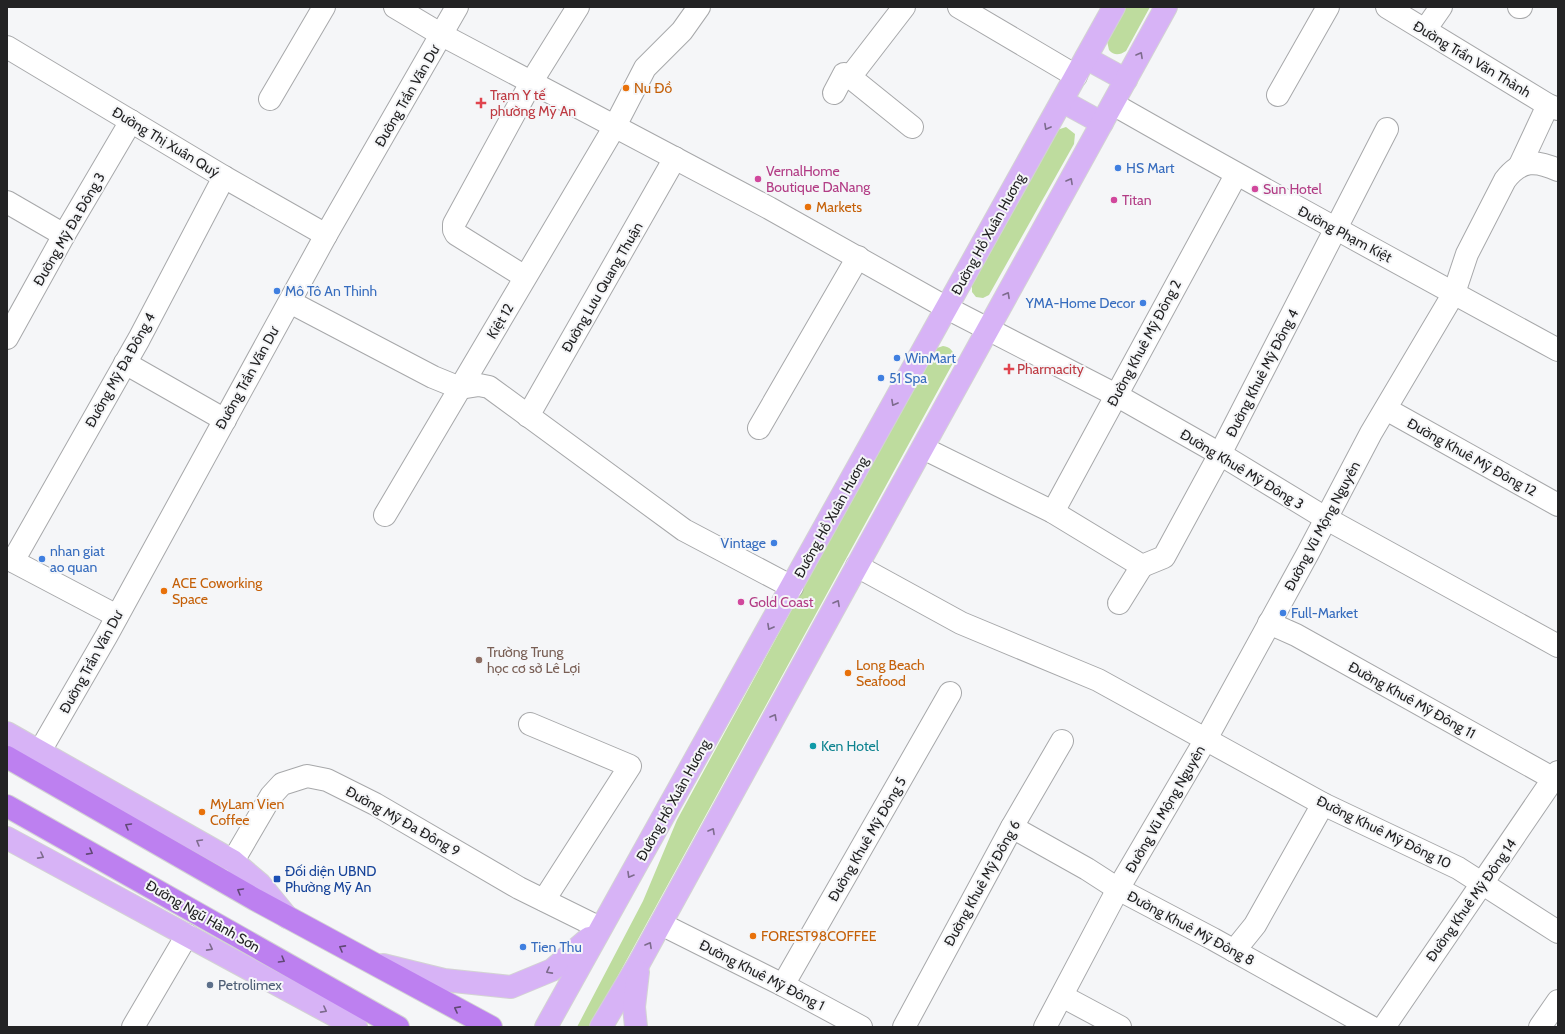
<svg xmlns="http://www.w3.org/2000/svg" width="1565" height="1034" font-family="Cabin,sans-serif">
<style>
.green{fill:#bedc9e}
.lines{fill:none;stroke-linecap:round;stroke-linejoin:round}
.minor-casing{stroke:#a7a8aa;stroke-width:24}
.major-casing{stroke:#d3d3d3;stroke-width:24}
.highway-casing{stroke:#d3d3d3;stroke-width:24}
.minor{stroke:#fff;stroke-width:22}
.major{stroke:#d7b3f6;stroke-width:22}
.highway{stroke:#bd80f0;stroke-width:22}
.oneway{stroke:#7d6b8d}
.oneway2{stroke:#614876}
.food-dot{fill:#e8710a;stroke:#f5f6f8;stroke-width:1.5}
.health-dot{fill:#e0444e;stroke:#f5f6f8;stroke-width:1.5}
.shop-dot{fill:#3f7fe0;stroke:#f5f6f8;stroke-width:1.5}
.hotel-dot{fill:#d1479c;stroke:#f5f6f8;stroke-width:1.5}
.education-dot{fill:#8d6e63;stroke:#f5f6f8;stroke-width:1.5}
.culture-dot{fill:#0f9aa8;stroke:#f5f6f8;stroke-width:1.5}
.transit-dot{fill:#1a4fb4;stroke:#f5f6f8;stroke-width:1.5}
.service-dot{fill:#5c6f8a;stroke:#f5f6f8;stroke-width:1.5}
.labels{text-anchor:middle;stroke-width:4;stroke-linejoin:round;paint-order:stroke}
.street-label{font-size:14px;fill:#232324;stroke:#f5f6f8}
.food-label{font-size:14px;fill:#c56008;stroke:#f5f6f8;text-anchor:start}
.health-label{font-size:14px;fill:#be3a42;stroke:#f5f6f8;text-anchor:start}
.shop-label{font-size:14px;fill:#366cbe;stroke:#f5f6f8;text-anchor:start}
.hotel-label{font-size:14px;fill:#b23c85;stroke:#f5f6f8;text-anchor:start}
.education-label{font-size:14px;fill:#785e54;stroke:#f5f6f8;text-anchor:start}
.culture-label{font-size:14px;fill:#0d838f;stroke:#f5f6f8;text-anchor:start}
.transit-label{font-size:14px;fill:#164399;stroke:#f5f6f8;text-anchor:start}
.service-label{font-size:14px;fill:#4e5e75;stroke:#f5f6f8;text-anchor:start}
</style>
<rect width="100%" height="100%" fill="#f5f6f8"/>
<g class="green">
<path d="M 1125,7 L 1150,7 L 1126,51 C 1120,55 1114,56 1109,50 L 1107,41 Z"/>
<path d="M 1066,127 L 1075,134 L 1074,144 L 989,295 L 983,298 L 976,297 L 972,292 L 972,285 L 1057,130 Z"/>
<path d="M 943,346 C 952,347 956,354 953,363 L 590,1027 L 577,1027 L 643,901 L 677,820 L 931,354 L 934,349 Z"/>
</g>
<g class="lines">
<g class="minor-casing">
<g id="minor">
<path d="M 395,7 L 442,35 L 769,208 L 947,308 L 1116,395 L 1220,454 L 1327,519 L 1558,646"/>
<path d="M 904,7 L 850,77 L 912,127"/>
<path d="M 959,7 L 1076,76"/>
<path d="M 1387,7 L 1548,105 L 1558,109"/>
<path d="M 1519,7 L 1521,7"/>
<path d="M 1425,30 L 1441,7"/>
<path d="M 7,47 L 224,177 L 326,235"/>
<path d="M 834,93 L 844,74 L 850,77"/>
<path d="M 1278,95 L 1328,7"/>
<path d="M 270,99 L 324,7"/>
<path d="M 1113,104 C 1260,188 1409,269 1558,350"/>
<path d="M 1520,165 L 1548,105"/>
<path d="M 7,202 L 64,235"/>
<path d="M 525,277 L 456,234 L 454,230 L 454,224 L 532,81 L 578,7"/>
<path d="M 290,302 L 433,377 L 460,388 L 479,385 L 489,387 L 684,530 L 792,587"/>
<path d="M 7,338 L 64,235 L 131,121"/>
<path d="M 125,363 L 225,420"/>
<path d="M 1386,409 L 1558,505"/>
<path d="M 528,416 L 675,158"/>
<path d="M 759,428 L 858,257"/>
<path d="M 923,448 L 1053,512 L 1142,566 L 1164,557 L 1220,454 L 1387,129"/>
<path d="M 1053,512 L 1236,175"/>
<path d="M 385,515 L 615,126 L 645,68 L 682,31 L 699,7"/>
<path d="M 7,558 L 117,616"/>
<path d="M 13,561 L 139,339 L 224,177"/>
<path d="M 857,566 L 961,623 L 1098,680 L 1323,804 L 1458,868 L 1558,932"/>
<path d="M 1119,603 L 1142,566"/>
<path d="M 1269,623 L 1296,635 L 1554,779"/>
<path d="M 530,724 L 630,766 L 544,900"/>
<path d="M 40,751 L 107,635 L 326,235 L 457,7"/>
<path d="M 1012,827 L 1087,869 L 1118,889 L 1213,939 L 1371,1027"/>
<path d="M 233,861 L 271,796 L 282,784 L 307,776 L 327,780 L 375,804 L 519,888 L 600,928"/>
<path d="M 661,924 L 783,985 L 861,1027"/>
<path d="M 1234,951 L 1255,925 L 1323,804"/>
<path d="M 783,985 L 950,693"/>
<path d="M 1062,996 L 1120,1027"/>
<path d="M 133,1027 L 187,935"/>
<path d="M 904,1027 L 1012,827 L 1062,741"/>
<path d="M 1045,1027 L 1118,889 L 1206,739 L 1308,553 L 1371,433 L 1454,293 L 1467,254 L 1505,180 C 1521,159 1536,160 1558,170"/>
<path d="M 1384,1027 L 1558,772"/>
<path d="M 1540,1027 L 1558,1001"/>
</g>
</g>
<g class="major-casing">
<g id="major">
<path d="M 1086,58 L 1126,80"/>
<path d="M 1062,101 L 1102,123"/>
<path d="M 7,733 L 233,861 L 260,884 L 287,917"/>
<path d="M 7,838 L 356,1027"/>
<path d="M 383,965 L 444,980 L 511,987 L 552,970 L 589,938"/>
<path d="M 546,1027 L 1114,7"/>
<path d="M 601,1027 L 638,965 L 850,579 L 1166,7"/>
<path d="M 636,1027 L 634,1007 L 638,972"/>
</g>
</g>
<g class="highway-casing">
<g id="highway">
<path d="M 7,757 L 256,900 L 491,1027"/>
<path d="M 7,806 L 398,1027"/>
</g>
</g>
<use href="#minor" class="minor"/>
<use href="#major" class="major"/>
<use href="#highway" class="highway"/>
</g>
<defs><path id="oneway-chevron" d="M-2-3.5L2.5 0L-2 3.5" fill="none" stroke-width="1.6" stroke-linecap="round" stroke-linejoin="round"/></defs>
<g class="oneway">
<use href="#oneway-chevron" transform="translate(1140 55) rotate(-61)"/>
<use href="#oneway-chevron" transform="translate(1047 127) rotate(119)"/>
<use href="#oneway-chevron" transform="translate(1070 181) rotate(-61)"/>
<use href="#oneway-chevron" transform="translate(1007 295) rotate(-61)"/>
<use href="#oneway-chevron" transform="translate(894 403) rotate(119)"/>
<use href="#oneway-chevron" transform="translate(837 603) rotate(-61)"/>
<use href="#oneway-chevron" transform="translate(770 627) rotate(119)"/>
<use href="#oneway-chevron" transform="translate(774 717) rotate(-61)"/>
<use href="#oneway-chevron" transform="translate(712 831) rotate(-61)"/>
<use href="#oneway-chevron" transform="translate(199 842) rotate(-150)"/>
<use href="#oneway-chevron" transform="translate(41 856) rotate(28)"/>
<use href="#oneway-chevron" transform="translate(630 875) rotate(120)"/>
<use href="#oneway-chevron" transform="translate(649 945) rotate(-61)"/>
<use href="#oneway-chevron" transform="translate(210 948) rotate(28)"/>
<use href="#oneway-chevron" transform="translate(549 971) rotate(152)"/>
<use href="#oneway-chevron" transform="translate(324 1010) rotate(28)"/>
</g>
<g class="oneway2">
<use href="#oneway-chevron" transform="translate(128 826) rotate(-150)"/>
<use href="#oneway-chevron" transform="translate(90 852) rotate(29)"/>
<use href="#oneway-chevron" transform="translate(240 891) rotate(-150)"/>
<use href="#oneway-chevron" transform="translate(342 948) rotate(-151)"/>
<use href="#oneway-chevron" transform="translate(282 960) rotate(30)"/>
<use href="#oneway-chevron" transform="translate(457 1009) rotate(-152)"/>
</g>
<g class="food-dot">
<circle cx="626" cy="88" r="4"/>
<circle cx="808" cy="207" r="4"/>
<circle cx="164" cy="591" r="4"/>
<circle cx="848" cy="673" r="4"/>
<circle cx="202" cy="812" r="4"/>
<circle cx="753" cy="936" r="4"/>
</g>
<g class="health-dot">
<path d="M479 97h4v4h4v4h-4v4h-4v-4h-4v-4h4z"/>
<path d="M1007 363h4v4h4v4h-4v4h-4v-4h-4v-4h4z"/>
</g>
<g class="shop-dot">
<circle cx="1118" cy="168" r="4"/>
<circle cx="277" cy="291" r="4"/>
<circle cx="1143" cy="303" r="4"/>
<circle cx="897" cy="358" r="4"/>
<circle cx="881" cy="378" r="4"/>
<circle cx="774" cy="543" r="4"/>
<circle cx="42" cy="559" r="4"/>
<circle cx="1283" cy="613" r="4"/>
<circle cx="523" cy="947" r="4"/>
</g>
<g class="hotel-dot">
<circle cx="758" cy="179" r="4"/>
<circle cx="1255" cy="189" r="4"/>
<circle cx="1114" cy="200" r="4"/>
<circle cx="741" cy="602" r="4"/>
</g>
<circle class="education-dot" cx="479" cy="660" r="4"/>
<circle class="culture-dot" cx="813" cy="746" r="4"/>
<rect class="transit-dot" x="273" y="875" width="8" height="8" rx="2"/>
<circle class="service-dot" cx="210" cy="985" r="4"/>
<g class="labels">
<g class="street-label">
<text transform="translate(1472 59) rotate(31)" y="5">Đường Trần Văn Thành</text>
<text transform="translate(407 96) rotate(-60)" y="5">Đường Trần Văn Dư</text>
<text transform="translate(166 142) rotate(31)" y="5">Đường Thị Xuân Quý</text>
<text transform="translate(69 229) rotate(-60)" y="5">Đường Mỹ Đa Đông 3</text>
<text transform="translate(988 234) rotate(-61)" y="5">Đường Hồ Xuân Hương</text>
<text transform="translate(1345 234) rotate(28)" y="5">Đường Phạm Kiệt</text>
<text transform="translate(602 287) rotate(-60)" y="5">Đường Lưu Quang Thuận</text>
<text transform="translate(500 321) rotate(-59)" y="5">Kiệt 12</text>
<text transform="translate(1144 343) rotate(-62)" y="5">Đường Khuê Mỹ Đông 2</text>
<text transform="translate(120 370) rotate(-61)" y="5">Đường Mỹ Đa Đông 4</text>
<text transform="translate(1262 373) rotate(-63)" y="5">Đường Khuê Mỹ Đông 4</text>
<text transform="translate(247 378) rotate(-61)" y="5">Đường Trần Văn Dư</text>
<text transform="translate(1472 457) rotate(29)" y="5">Đường Khuê Mỹ Đông 12</text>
<text transform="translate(1242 469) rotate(31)" y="5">Đường Khuê Mỹ Đông 3</text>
<text transform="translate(831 517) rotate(-61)" y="5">Đường Hồ Xuân Hương</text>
<text transform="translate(1322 526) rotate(-62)" y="5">Đường Vũ Mộng Nguyên</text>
<text transform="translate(91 662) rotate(-61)" y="5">Đường Trần Văn Dư</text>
<text transform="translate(1412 700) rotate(29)" y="5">Đường Khuê Mỹ Đông 11</text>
<text transform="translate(673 800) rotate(-61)" y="5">Đường Hồ Xuân Hương</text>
<text transform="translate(1165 809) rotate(-60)" y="5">Đường Vũ Mộng Nguyên</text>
<text transform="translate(403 821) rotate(29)" y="5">Đường Mỹ Đa Đông 9</text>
<text transform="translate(1384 832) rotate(26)" y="5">Đường Khuê Mỹ Đông 10</text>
<text transform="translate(867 839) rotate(-60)" y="5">Đường Khuê Mỹ Đông 5</text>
<text transform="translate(982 883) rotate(-61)" y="5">Đường Khuê Mỹ Đông 6</text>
<text transform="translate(1471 900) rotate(-55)" y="5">Đường Khuê Mỹ Đông 14</text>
<text transform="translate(203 916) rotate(30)" y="5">Đường Ngũ Hành Sơn</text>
<text transform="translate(1191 928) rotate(28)" y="5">Đường Khuê Mỹ Đông 8</text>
<text transform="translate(762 975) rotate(27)" y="5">Đường Khuê Mỹ Đông 1</text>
</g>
<g class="food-label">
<text x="634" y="93">Nu Đồ</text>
<text x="816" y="212">Markets</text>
<text x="172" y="588">ACE Coworking<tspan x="172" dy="16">Space</tspan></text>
<text x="856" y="670">Long Beach<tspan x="856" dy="16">Seafood</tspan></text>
<text x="210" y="809">MyLam Vien<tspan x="210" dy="16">Coffee</tspan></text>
<text x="761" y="941">FOREST98COFFEE</text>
</g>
<g class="health-label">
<text x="490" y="100">Trạm Y tế<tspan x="490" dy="16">phường Mỹ An</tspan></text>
<text x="1017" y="374">Pharmacity</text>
</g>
<g class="shop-label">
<text x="1126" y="173">HS Mart</text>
<text x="285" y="296">Mô Tô An Thinh</text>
<text x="1135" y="308" text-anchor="end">YMA-Home Decor</text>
<text x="905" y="363">WinMart</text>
<text x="889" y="383">51 Spa</text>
<text x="766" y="548" text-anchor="end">Vintage</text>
<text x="50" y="556">nhan giat<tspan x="50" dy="16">ao quan</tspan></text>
<text x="1291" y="618">Full-Market</text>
<text x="531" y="952">Tien Thu</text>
</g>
<g class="hotel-label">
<text x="766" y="176">VernalHome<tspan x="766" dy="16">Boutique DaNang</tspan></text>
<text x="1263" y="194">Sun Hotel</text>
<text x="1122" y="205">Titan</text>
<text x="749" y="607">Gold Coast</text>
</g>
<g class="education-label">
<text x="487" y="657">Trường Trung<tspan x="487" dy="16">học cơ sở Lê Lợi</tspan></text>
</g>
<g class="culture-label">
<text x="821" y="751">Ken Hotel</text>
</g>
<g class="transit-label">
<text x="285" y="876">Đối diện UBND<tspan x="285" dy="16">Phường Mỹ An</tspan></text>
</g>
<g class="service-label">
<text x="218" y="990">Petrolimex</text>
</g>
</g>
<rect width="1565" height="1034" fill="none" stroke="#232324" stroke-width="16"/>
</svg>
